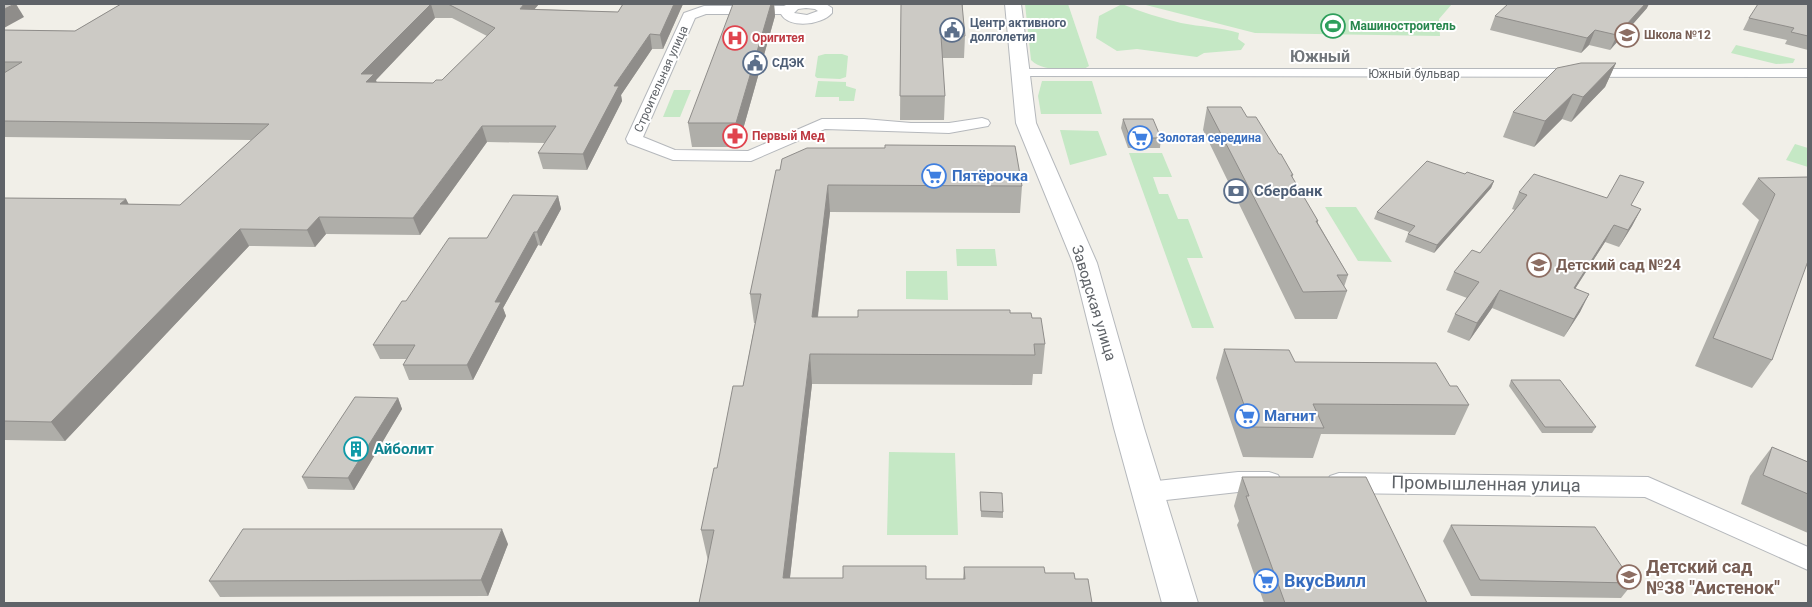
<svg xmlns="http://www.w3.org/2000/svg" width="1812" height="607" font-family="Roboto,sans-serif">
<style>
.green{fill:#c5e8c5}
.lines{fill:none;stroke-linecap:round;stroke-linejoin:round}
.minor-casing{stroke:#b5b8bc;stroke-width:2}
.tertiary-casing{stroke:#b5b8bc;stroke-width:2}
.minor{fill:#fff;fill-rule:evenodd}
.tertiary{fill:#fff;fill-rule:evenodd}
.wall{fill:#afaea9;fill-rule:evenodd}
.shaded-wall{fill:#8f8d8a}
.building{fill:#cccac5;stroke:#8f8d8a;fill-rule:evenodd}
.labels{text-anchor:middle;stroke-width:4;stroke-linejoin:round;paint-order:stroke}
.far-service-label{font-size:12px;font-weight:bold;fill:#4e5e75;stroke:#fff;text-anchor:start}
.far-leisure-label{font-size:12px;font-weight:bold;fill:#27864d;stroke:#fff;text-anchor:start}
.far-education-label{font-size:12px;font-weight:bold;fill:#785e54;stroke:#fff;text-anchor:start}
.far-health-label{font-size:12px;font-weight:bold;fill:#be3a42;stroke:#fff;text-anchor:start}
.far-street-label{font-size:12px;fill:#5f6368;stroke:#fff}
.far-shop-label{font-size:12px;font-weight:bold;fill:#366cbe;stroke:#fff;text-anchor:start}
.shop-label{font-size:15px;font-weight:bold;fill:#366cbe;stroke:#fff;text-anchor:start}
.service-label{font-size:15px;font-weight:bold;fill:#4e5e75;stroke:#fff;text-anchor:start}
.education-label{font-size:15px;font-weight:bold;fill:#785e54;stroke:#fff;text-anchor:start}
.street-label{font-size:15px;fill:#5f6368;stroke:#fff}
.culture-label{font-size:15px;font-weight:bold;fill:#0d838f;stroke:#fff;text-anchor:start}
.far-district-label{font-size:16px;font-weight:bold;fill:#70757a;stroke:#fff}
.near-street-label{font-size:18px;fill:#5f6368;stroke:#fff}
.near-education-label{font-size:18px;font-weight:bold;fill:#785e54;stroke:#fff;text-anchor:start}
.near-shop-label{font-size:18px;font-weight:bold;fill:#366cbe;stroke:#fff;text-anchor:start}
</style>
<rect width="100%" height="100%" fill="#f1efe8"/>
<g class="green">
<path d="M 1025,4 L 1068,4 L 1089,66 L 1084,69 C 1067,68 1044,73 1031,60 Z"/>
<path d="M 1122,4 C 1141,12 1161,18 1181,23 C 1201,27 1220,27 1239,33 L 1238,39 L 1245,44 L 1241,50 L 1204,53 L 1197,57 L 1137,49 L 1117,51 L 1096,38 L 1099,16 Z"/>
<path d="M 1142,4 L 1452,4 L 1439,19 L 1440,36 L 1255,33 Z"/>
<path d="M 1736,45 L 1795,59 L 1793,63 L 1776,64 L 1731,53 Z"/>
<path d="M 842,54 L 848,56 L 846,77 L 840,79 L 817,78 L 815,76 L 818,56 L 825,54 Z"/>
<path d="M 818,81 L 846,82 L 846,86 L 856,89 L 854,101 L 839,101 L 839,97 L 815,97 Z"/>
<path d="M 1042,81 L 1092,81 L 1102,114 L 1041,114 L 1038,96 Z"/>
<path d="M 674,90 L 691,90 L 680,117 L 663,117 Z"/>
<path d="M 1060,130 L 1098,131 L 1107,155 L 1070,165 Z"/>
<path d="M 1795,144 L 1808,148 L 1808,167 L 1786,160 Z"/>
<path d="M 1129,153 L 1162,153 L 1172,177 L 1153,177 L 1159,194 L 1168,194 L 1178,219 L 1188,219 L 1203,258 L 1187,258 L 1214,328 L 1192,328 Z"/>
<path d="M 1325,207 L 1356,207 L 1392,262 L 1358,261 Z"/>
<path d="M 956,249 L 995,249 L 997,266 L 957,266 Z"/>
<path d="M 906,271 L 947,271 L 948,300 L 906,299 Z"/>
<path d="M 889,452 L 955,453 L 958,535 L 887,535 Z"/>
</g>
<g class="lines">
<g class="minor-casing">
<g id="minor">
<path d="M 788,4 L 826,4 L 832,8 L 832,13 C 822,25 789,29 781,14 L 706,14 L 695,18 L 643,137 L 675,150 L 748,151 L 822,119 L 864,119 L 911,123 L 949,123 L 982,118 L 988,120 L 990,123 L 988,126 L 949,133 L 825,129 L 751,161 L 673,160 L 628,143 L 626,139 L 684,13 L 704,6 L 784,6 ZM 806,8 L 815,9 L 818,11 L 807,15 L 794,13 L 798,9 Z"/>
<path d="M 1021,69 L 1808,69 L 1808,77 L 1016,76 L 1014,73 L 1016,70 Z"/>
<path d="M 1238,472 L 1269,472 L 1278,475 L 1282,482 L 1278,489 L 1269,492 L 1238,492 L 1148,502 L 1139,499 L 1135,492 L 1139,485 L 1148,482 Z"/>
<path d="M 1339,473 L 1648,477 L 1808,547 L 1808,570 L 1645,497 L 1339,493 L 1330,490 L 1326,483 L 1330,476 Z"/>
</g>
</g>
<g class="tertiary-casing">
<path id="tertiary" d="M 1005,4 L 1021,4 L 1036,123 L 1097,263 L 1144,428 L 1198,603 L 1162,603 L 1114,428 L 1073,263 L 1016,123 Z"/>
</g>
<use href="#minor" class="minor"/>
<use href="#tertiary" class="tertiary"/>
</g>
<g class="wall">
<path d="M 121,4 L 539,4 L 534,9 L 618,12 L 623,4 L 683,4 L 663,49 L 652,49 L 621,95 L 622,101 L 587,170 L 543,169 L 538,153 L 545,143 L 487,142 L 420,235 L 326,234 L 315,247 L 249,246 L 65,441 L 4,440 L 4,198 L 126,199 L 128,204 L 180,205 L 251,140 L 4,137 L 4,30 L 75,31 ZM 435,18 L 452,18 L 487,36 L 442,80 L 433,83 L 376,82 L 376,80 Z"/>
<path d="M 739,4 L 782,4 L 774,4 L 775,16 L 738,147 L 692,147 L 688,123 Z"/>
<path d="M 901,4 L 963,4 L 962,10 L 965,36 L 964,58 L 942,58 L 945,96 L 944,120 L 900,120 Z"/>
<path d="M 1808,4 L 1808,50 L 1785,44 L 1787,40 L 1743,30 L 1749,18 Z"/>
<path d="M 1647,8 L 1610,50 L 1589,45 L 1581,53 L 1490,30 L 1495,16 Z"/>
<path d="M 1616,63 L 1605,87 L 1571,122 L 1562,119 L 1534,147 L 1503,137 L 1513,112 Z"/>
<path d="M 1207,107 L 1279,154 L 1293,175 L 1292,178 L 1318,221 L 1318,223 L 1348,275 L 1344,287 L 1347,291 L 1337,319 L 1295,319 L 1203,130 Z"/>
<path d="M 1123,119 L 1161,138 L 1160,148 L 1128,148 L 1121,128 Z"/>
<path d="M 885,148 L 1022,186 L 1020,213 L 830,212 L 818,317 L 858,317 L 1010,313 L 1032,318 L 1045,344 L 1042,374 L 1033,374 L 1032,385 L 812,384 L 790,578 L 963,579 L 964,567 L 1045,573 L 699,603 L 708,561 L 701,530 L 717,468 L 743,386 L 755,323 L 754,323 L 750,294 L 780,170 Z"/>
<path d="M 1465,174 L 1494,181 L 1491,188 L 1434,253 L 1405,242 L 1408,234 L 1409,232 L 1374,219 L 1377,212 Z"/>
<path d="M 1808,177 L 1772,360 L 1752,388 L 1695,366 L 1759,220 L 1742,204 L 1758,178 Z"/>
<path d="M 1519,192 L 1631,205 L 1641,209 L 1632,226 L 1619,247 L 1605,242 L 1575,289 L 1589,294 L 1580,312 L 1564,337 L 1492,308 L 1469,341 L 1447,332 L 1455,314 L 1467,298 L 1446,290 L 1454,272 L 1480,253 L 1515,210 L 1512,209 Z"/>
<path d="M 558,196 L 561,209 L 541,246 L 538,245 L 503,308 L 506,316 L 473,380 L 409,380 L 403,365 L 407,359 L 380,359 L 373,345 L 406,301 L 487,238 Z"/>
<path d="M 1224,349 L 1295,362 L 1450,386 L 1469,405 L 1455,435 L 1321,434 L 1313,458 L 1243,457 L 1216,378 Z"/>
<path d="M 1511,380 L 1596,427 L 1592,433 L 1542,433 L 1509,386 Z"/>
<path d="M 398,398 L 402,409 L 354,490 L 308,489 L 302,477 Z"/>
<path d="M 1772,447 L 1808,462 L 1808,533 L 1741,504 L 1750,476 Z"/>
<path d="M 1242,477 L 1427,603 L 1264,603 L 1237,525 L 1239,521 L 1234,506 Z"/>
<path d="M 980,492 L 1003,512 L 1003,518 L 981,517 Z"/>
<path d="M 1451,525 L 1633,583 L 1621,598 L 1471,596 L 1443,541 Z"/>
<path d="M 508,544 L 488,596 L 220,597 L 209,581 Z"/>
</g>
<g class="shaded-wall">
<path d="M 15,4 L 16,4 L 24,17 L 4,28 L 4,9 Z"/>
<path d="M 431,4 L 435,18 L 376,80 L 379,89 L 371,97 L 361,74 Z"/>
<path d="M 524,4 L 539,4 L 523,23 L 520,9 Z"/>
<path d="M 674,4 L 683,4 L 663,49 L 660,35 Z"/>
<path d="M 771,4 L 774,4 L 775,16 L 738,147 L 736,123 Z"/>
<path d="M 1645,4 L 1649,4 L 1647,8 L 1610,50 L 1617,35 Z"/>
<path d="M 1595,30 L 1589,45 L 1581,53 L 1587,38 Z"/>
<path d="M 650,34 L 652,49 L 621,95 L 622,101 L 587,170 L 583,154 L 614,86 Z"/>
<path d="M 1616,63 L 1605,87 L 1571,122 L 1583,97 Z"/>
<path d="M 1573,94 L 1562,119 L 1534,147 L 1545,121 Z"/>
<path d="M 482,126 L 487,142 L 420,235 L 413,218 Z"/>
<path d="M 1494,181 L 1491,188 L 1434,253 L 1437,245 Z"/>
<path d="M 828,185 L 830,212 L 814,347 L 812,317 Z"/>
<path d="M 558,196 L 561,209 L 541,246 L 537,232 Z"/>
<path d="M 126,199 L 135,216 L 120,204 Z"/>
<path d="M 1641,209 L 1632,226 L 1619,247 L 1628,230 Z"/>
<path d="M 319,217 L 326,234 L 315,247 L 307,230 Z"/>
<path d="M 1614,225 L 1605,242 L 1564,306 L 1574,288 Z"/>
<path d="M 240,229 L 249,246 L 65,441 L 51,422 Z"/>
<path d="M 534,232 L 538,245 L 503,308 L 506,316 L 473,380 L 467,365 L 495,302 Z"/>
<path d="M 1500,290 L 1492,308 L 1469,341 L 1477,323 Z"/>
<path d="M 1589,294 L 1580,312 L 1564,337 L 1574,319 Z"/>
<path d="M 810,354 L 812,384 L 787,603 L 783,578 Z"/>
<path d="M 398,398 L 402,409 L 354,490 L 348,478 Z"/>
<path d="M 502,529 L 508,544 L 488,596 L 481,580 Z"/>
</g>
<g class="building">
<path d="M 4,4 L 15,4 L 4,9 Z"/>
<path d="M 121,4 L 524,4 L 520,9 L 618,12 L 623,4 L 674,4 L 660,35 L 650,34 L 614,86 L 619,86 L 583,154 L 538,153 L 556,126 L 482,126 L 413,218 L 319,217 L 307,230 L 240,229 L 51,422 L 4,421 L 4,198 L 126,199 L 120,204 L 180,205 L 269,124 L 4,121 L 4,73 L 22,62 L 4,62 L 4,30 L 75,31 ZM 431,4 L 448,4 L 495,28 L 442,80 L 436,80 L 433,83 L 366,82 L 374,74 L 361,74 Z"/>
<path d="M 733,4 L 771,4 L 736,123 L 688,123 Z"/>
<path d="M 901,4 L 962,4 L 965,36 L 941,36 L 945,96 L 900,96 Z"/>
<path d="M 1508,4 L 1645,4 L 1617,35 L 1595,30 L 1587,38 L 1495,16 Z"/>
<path d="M 1758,4 L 1808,4 L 1808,36 L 1791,32 L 1794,28 L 1749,18 Z"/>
<path d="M 1581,63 L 1616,63 L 1583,97 L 1573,94 L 1545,121 L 1513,112 L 1557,68 Z"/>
<path d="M 1207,107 L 1241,107 L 1247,117 L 1256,117 L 1279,154 L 1281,154 L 1293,175 L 1291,175 L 1318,221 L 1316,221 L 1348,275 L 1337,275 L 1347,291 L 1303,292 Z"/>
<path d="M 1123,119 L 1153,119 L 1161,138 L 1130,138 Z"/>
<path d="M 885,145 L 1015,146 L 1022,186 L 828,185 L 812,317 L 858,317 L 858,310 L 1010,310 L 1010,313 L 1031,313 L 1032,318 L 1041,318 L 1045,344 L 1034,344 L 1035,355 L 810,354 L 783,578 L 843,578 L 843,566 L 926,566 L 926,579 L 965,579 L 964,567 L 1044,567 L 1045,573 L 1074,573 L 1075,579 L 1088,579 L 1092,603 L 699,603 L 714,530 L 701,530 L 714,468 L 717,468 L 733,386 L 743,386 L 761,294 L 750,294 L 776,170 L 780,170 L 782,159 L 807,148 L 885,148 Z"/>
<path d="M 1427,161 L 1465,174 L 1467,172 L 1494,181 L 1437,245 L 1408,234 L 1415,226 L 1377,212 Z"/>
<path d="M 1534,174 L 1607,198 L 1620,175 L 1644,182 L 1631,205 L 1641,209 L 1628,230 L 1614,225 L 1574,288 L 1589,294 L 1574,319 L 1500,290 L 1477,323 L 1455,314 L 1479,282 L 1454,272 L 1472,250 L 1480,253 L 1527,195 L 1519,192 Z"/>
<path d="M 1808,177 L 1808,261 L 1772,360 L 1713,338 L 1775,194 L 1758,178 Z"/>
<path d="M 513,195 L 558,196 L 537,232 L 534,232 L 495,302 L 501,302 L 467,365 L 403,365 L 415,345 L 373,345 L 402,301 L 406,301 L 449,238 L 487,238 Z"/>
<path d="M 1224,349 L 1289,350 L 1295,362 L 1436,363 L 1450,386 L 1457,386 L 1469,405 L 1313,404 L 1324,428 L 1252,427 Z"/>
<path d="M 1511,380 L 1560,380 L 1596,427 L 1545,427 Z"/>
<path d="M 355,397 L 398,398 L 348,478 L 302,477 Z"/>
<path d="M 1772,447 L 1808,462 L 1808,494 L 1763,475 Z"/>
<path d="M 1242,477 L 1366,477 L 1427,603 L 1285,603 L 1246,496 L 1249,496 Z"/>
<path d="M 980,492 L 1002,493 L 1003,512 L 981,511 Z"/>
<path d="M 1451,525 L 1595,527 L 1633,583 L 1480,580 Z"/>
<path d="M 243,529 L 502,529 L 481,580 L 209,581 Z"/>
</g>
<defs>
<g id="stadium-ring" transform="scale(1.25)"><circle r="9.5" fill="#fff" stroke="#2e9e5b" stroke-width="1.5"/><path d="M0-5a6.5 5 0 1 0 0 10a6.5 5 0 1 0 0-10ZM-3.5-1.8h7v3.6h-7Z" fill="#2e9e5b"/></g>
<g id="civic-ring" transform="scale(1.25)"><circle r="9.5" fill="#fff" stroke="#5c6f8a" stroke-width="1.5"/><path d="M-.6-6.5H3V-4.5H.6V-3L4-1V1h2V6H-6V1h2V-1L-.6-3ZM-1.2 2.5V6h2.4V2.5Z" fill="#5c6f8a"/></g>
<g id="school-ring" transform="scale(1.25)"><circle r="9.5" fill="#fff" stroke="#8d6e63" stroke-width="1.5"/><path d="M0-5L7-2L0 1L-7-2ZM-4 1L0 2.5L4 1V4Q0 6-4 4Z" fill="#8d6e63"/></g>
<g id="hospital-ring" transform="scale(1.25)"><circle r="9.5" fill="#fff" stroke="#e0444e" stroke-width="1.5"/><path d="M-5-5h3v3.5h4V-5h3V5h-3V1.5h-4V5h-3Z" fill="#e0444e"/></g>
<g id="pharmacy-ring" transform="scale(1.25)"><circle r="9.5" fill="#fff" stroke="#e0444e" stroke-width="1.5"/><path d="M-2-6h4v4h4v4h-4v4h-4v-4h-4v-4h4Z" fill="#e0444e"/></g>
<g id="supermarket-ring" transform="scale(1.25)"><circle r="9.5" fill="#fff" stroke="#3f7fe0" stroke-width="1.5"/><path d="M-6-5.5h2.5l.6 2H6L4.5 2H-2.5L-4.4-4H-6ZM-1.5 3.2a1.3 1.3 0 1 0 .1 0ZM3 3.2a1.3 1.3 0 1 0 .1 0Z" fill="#3f7fe0"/></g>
<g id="bank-ring" transform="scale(1.25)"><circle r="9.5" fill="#fff" stroke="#5c6f8a" stroke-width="1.5"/><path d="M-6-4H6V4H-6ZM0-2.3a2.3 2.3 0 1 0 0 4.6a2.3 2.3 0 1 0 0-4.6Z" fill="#5c6f8a"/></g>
<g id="building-ring" transform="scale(1.25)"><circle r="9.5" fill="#fff" stroke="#0f9aa8" stroke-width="1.5"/><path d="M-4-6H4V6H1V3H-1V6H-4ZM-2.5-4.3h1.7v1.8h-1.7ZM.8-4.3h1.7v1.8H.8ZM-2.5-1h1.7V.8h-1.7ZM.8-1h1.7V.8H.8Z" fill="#0f9aa8"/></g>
</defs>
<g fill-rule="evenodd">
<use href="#stadium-ring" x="1333" y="26"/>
<use href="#civic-ring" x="952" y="30"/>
<use href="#school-ring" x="1627" y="35"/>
<use href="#hospital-ring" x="735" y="38"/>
<use href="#civic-ring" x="755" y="63"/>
<use href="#pharmacy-ring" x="735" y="136"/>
<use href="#supermarket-ring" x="1140" y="138"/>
<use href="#supermarket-ring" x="934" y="176"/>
<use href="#bank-ring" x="1236" y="191"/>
<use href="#school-ring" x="1539" y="265"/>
<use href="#supermarket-ring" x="1247" y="416"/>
<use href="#building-ring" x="356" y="449"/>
<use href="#school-ring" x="1629" y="577"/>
<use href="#supermarket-ring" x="1266" y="581"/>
</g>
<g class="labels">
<g class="far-service-label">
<text x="970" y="27">Центр активного<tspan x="970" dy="14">долголетия</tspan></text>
<text x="772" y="67">СДЭК</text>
</g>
<g class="far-leisure-label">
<text x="1350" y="30">Машиностроитель</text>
</g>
<g class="far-education-label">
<text x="1644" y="39">Школа №12</text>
</g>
<g class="far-health-label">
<text x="752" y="42">Оригитея</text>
<text x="752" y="140">Первый Мед</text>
</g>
<g class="far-street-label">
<text x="1414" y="78">Южный бульвар</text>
<text transform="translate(661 79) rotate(-66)" y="4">Строительная улица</text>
</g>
<g class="far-shop-label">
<text x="1158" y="142">Золотая середина</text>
</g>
<g class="shop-label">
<text x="952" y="181">Пятёрочка</text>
<text x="1264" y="421">Магнит</text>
</g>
<g class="service-label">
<text x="1254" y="196">Сбербанк</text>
</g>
<g class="education-label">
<text x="1556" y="270">Детский сад №24</text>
</g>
<g class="street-label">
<text transform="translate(1094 303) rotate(73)" y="5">Заводская улица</text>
</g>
<g class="culture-label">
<text x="374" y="454">Айболит</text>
</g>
<g class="far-district-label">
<text x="1320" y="62">Южный</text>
</g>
<g class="near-street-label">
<text transform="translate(1486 484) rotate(1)" y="6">Промышленная улица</text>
</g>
<g class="near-education-label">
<text x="1646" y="573">Детский сад<tspan x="1646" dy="21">№38 "Аистенок"</tspan></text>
</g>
<g class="near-shop-label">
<text x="1284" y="587">ВкусВилл</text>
</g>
</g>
<rect width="1812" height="607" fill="none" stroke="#5f6368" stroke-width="10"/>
</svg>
